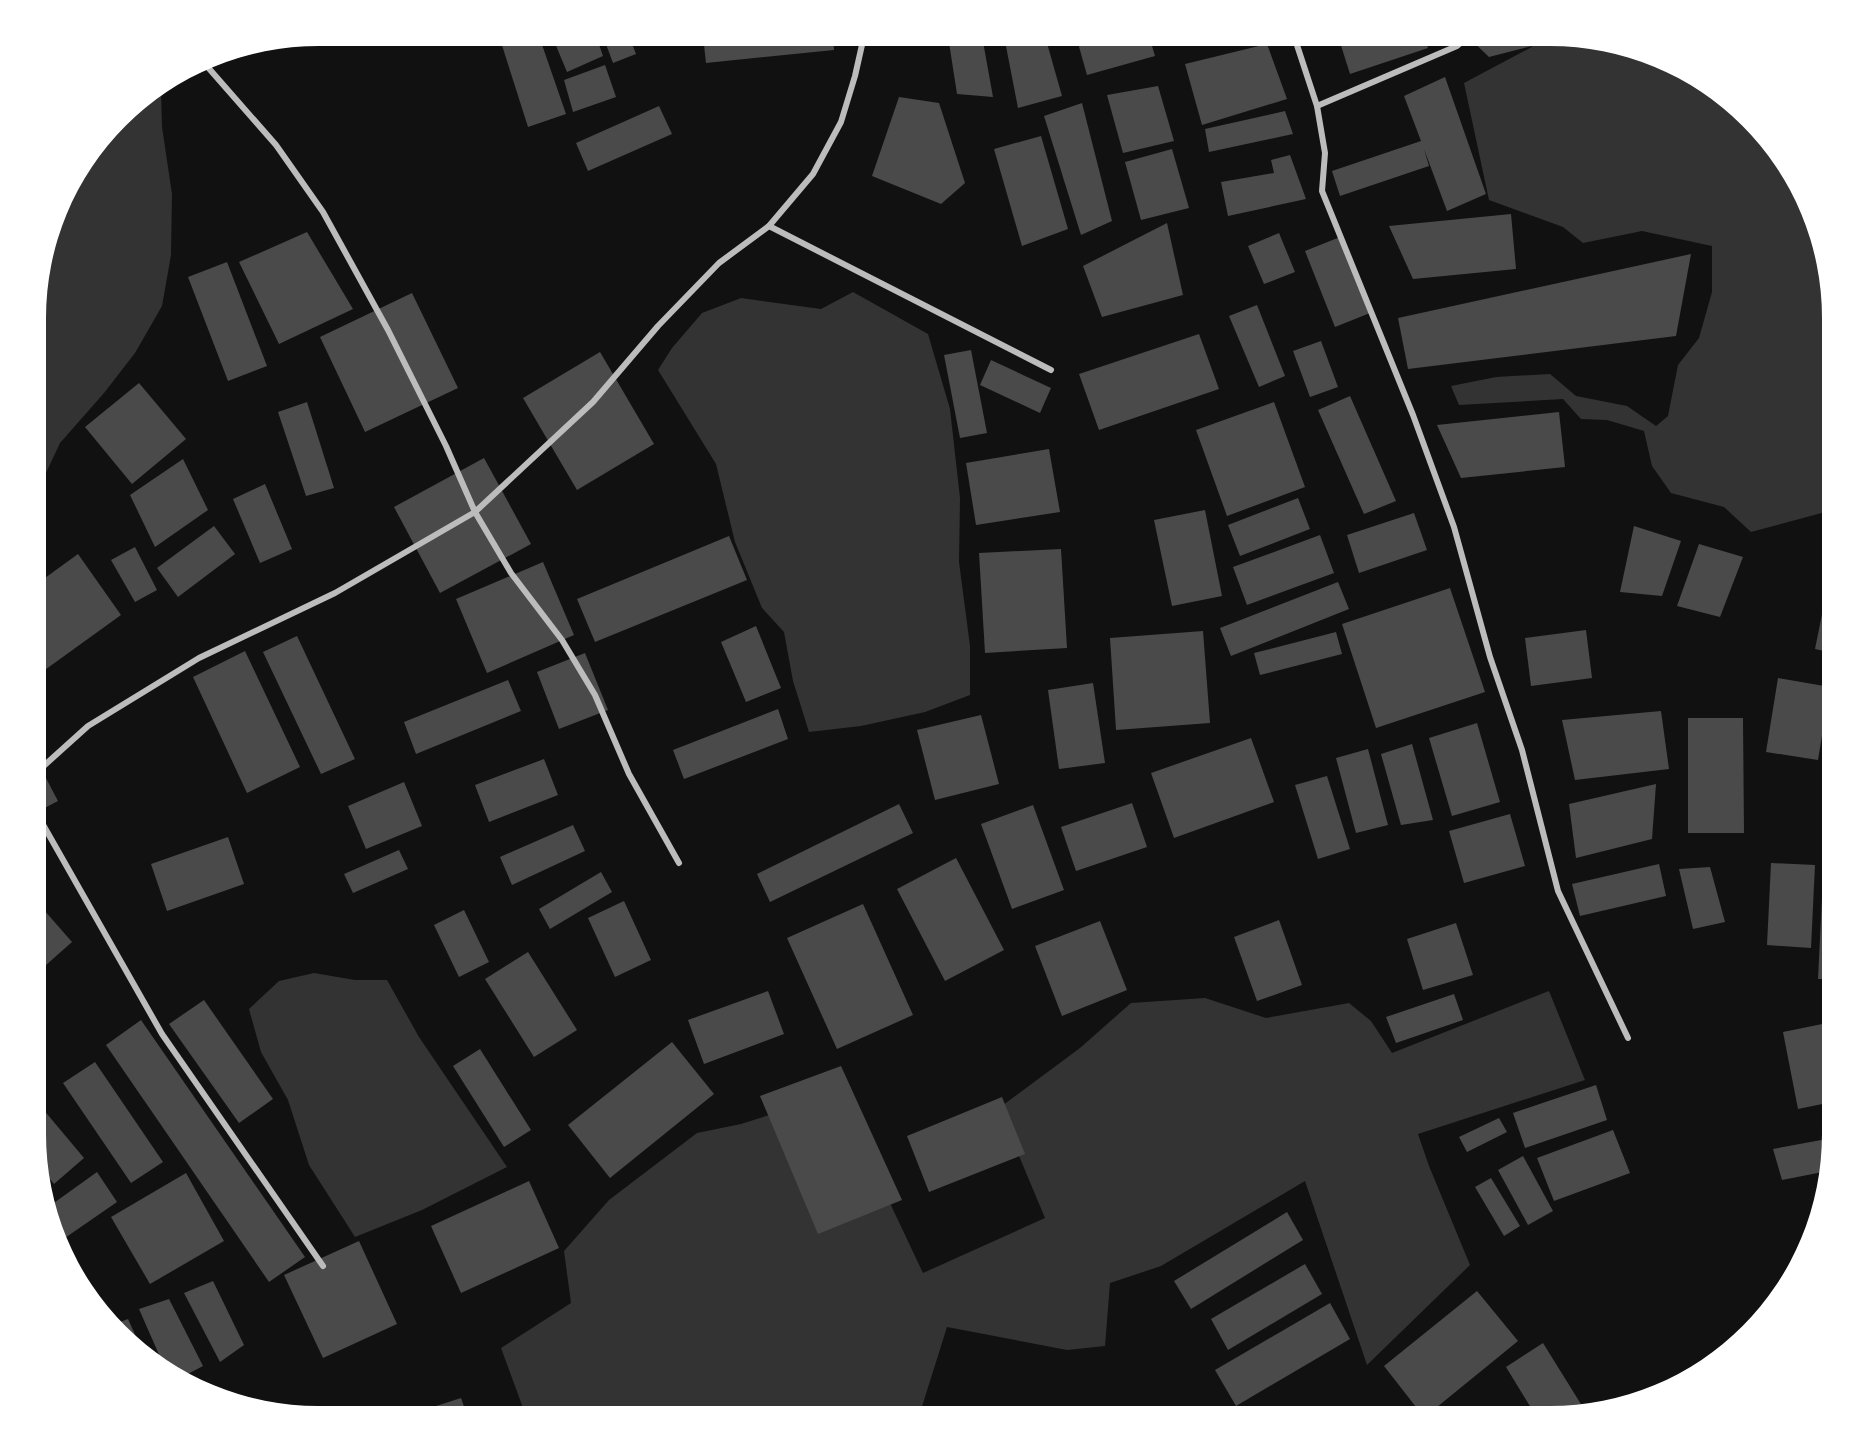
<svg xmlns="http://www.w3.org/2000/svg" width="1869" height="1452" font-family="'Libre Baskerville',serif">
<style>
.water{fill:#333}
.building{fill:#4a4a4a}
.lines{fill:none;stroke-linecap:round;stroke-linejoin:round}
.minor{stroke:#bcbcbc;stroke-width:6}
</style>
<rect width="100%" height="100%" fill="#111"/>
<g class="water">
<path d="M 318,36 L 373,36 L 340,45 L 277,48 L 248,48 Z"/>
<path d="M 1544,37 L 1569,37 L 1659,58 L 1737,106 L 1811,210 L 1833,318 L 1833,474 L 1829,511 L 1751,532 L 1724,507 L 1671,493 L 1652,466 L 1644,431 L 1607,420 L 1581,419 L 1563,399 L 1459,405 L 1451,386 L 1496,377 L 1550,374 L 1576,396 L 1627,406 L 1656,426 L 1668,416 L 1678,365 L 1699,338 L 1712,292 L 1712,246 L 1642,231 L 1583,243 L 1563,227 L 1489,200 L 1464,83 L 1530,48 Z"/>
<path d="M 161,89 L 162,127 L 172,194 L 171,255 L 162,306 L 135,353 L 104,393 L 60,443 L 38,490 L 38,281 L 74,177 L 132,106 Z"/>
<path d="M 853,292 L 928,334 L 950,409 L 960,498 L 959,562 L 970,646 L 970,695 L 925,712 L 861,726 L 809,732 L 793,681 L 784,632 L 762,608 L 735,542 L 716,464 L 658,370 L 672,348 L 702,313 L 741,298 L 821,309 Z"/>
<path d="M 314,973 L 355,980 L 387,980 L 419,1037 L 507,1167 L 422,1210 L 355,1237 L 309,1165 L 288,1100 L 261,1052 L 249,1009 L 279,981 Z"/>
<path d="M 1549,991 L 1585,1080 L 1418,1134 L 1429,1166 L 1470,1265 L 1367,1365 L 1305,1181 L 1161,1266 L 1110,1283 L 1105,1346 L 1067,1350 L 947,1327 L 919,1416 L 526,1416 L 501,1348 L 571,1303 L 564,1251 L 609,1200 L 697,1133 L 741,1124 L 838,1093 L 923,1273 L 1045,1218 L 999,1108 L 1080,1048 L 1131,1003 L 1205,998 L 1266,1018 L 1349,1003 L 1371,1021 L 1392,1053 Z"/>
</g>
<g class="building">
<path d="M 509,36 L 539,36 L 566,114 L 528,127 L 500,39 Z"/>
<path d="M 552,36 L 596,36 L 603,56 L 567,72 Z"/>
<path d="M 603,36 L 629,36 L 636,54 L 613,63 Z"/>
<path d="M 703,36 L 833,36 L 834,50 L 706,63 Z"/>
<path d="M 948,36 L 982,36 L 993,97 L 957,94 Z"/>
<path d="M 1004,36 L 1045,36 L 1062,96 L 1018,108 Z"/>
<path d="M 1076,36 L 1149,36 L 1155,56 L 1087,75 Z"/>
<path d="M 1338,36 L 1424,37 L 1428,48 L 1350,74 Z"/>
<path d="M 1468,37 L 1566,37 L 1489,57 Z"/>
<path d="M 1267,44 L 1287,99 L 1202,125 L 1185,64 Z"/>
<path d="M 605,65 L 616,97 L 573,112 L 564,80 Z"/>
<path d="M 1445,77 L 1486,194 L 1447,211 L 1424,149 L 1429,166 L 1340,196 L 1332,171 L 1421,141 L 1404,96 Z"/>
<path d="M 1158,86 L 1174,141 L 1123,153 L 1107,95 Z"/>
<path d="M 899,97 L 939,103 L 965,183 L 941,204 L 872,176 Z"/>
<path d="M 1082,103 L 1112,221 L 1081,235 L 1044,116 Z"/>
<path d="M 659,106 L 672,134 L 588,171 L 576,143 Z"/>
<path d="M 1285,111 L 1293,134 L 1209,152 L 1205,129 Z"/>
<path d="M 1041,136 L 1068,229 L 1022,246 L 994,149 Z"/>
<path d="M 1172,149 L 1189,208 L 1141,220 L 1125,162 Z"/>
<path d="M 1290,155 L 1306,199 L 1228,216 L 1221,182 L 1274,173 L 1271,160 Z"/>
<path d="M 1511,214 L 1516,269 L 1413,279 L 1389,226 Z"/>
<path d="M 1167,223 L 1183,295 L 1102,317 L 1083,266 Z"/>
<path d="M 307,232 L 353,309 L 279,344 L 239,262 Z"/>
<path d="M 1279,233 L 1295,272 L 1264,284 L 1248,246 Z"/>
<path d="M 1340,237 L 1370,313 L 1335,327 L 1305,251 Z"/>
<path d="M 1691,254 L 1676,336 L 1408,369 L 1398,318 Z"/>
<path d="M 227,262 L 267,366 L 228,381 L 188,277 Z"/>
<path d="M 412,293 L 458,388 L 365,432 L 320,337 Z"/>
<path d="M 1257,305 L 1285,376 L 1259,387 L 1229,316 Z"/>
<path d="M 1199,334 L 1219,389 L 1099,430 L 1079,374 Z"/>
<path d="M 1321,341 L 1338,387 L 1310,397 L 1293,351 Z"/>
<path d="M 971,350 L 987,433 L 960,438 L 944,355 Z"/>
<path d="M 600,352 L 654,444 L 577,490 L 523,398 Z"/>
<path d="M 991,360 L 1051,388 L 1040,413 L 980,385 Z"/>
<path d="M 139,383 L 186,439 L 132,484 L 85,427 Z"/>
<path d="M 1350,396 L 1396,501 L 1364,514 L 1318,410 Z"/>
<path d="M 307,402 L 334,488 L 306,496 L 278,412 Z"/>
<path d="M 1274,402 L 1305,487 L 1227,516 L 1196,430 Z"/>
<path d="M 1559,412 L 1565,467 L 1461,478 L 1437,425 Z"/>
<path d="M 1049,449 L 1060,512 L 976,525 L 966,463 Z"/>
<path d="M 484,458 L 531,544 L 440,593 L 394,507 Z"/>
<path d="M 183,459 L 208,510 L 155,547 L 130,495 Z"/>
<path d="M 265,484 L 292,549 L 260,563 L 233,499 Z"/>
<path d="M 1298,498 L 1310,529 L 1240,556 L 1228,525 Z"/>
<path d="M 1205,510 L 1222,596 L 1172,606 L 1154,520 Z"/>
<path d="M 1414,513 L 1427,550 L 1359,573 L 1347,535 Z"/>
<path d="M 214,526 L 235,554 L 178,597 L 157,568 Z"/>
<path d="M 1634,526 L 1681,541 L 1662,596 L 1620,592 Z"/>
<path d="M 1320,535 L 1334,573 L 1247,605 L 1233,567 Z"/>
<path d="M 729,536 L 747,580 L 595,642 L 577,599 Z"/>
<path d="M 1699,544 L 1743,557 L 1720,617 L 1677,606 Z"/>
<path d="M 135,547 L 157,590 L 135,602 L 111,560 Z"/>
<path d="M 1061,549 L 1067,648 L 985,653 L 979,553 Z"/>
<path d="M 78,554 L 121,615 L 42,672 L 38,666 L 38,583 Z"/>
<path d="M 543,562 L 574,635 L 487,673 L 456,599 Z"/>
<path d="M 1832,565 L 1833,565 L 1833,653 L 1815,649 Z"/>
<path d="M 1338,582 L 1349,609 L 1231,656 L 1220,628 Z"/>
<path d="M 1450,588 L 1485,692 L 1376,728 L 1342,624 Z"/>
<path d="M 756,626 L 781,688 L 746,702 L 721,642 Z"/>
<path d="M 1586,630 L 1592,678 L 1531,686 L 1525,638 Z"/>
<path d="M 1203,631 L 1210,723 L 1116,730 L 1110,638 Z"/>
<path d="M 1336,632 L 1342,654 L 1260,675 L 1254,653 Z"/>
<path d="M 297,636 L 355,759 L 321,774 L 263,652 Z"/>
<path d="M 245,651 L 300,767 L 247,793 L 193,677 Z"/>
<path d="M 585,653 L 608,710 L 559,729 L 537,672 Z"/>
<path d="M 1778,678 L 1830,687 L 1818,760 L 1766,752 Z"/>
<path d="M 508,680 L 521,711 L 416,754 L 404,722 Z"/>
<path d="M 1093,683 L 1105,763 L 1059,769 L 1048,690 Z"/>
<path d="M 778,709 L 788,739 L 684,779 L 673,750 Z"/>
<path d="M 1661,711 L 1669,769 L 1575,780 L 1562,720 Z"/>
<path d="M 981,715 L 999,784 L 935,800 L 917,730 Z"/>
<path d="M 1688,718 L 1743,718 L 1744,833 L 1688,833 Z"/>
<path d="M 1477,723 L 1500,802 L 1452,816 L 1429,738 Z"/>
<path d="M 1251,738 L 1274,802 L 1174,838 L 1151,773 Z"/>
<path d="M 1412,744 L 1433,820 L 1401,825 L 1381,754 Z"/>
<path d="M 1368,749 L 1388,825 L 1356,833 L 1336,758 Z"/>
<path d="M 544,759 L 558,795 L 489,822 L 475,785 Z"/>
<path d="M 37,761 L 58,801 L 37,812 Z"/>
<path d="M 1828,775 L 1833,775 L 1832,979 L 1818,979 Z"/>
<path d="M 1327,776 L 1350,849 L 1318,859 L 1295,785 Z"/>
<path d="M 404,782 L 422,826 L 366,849 L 348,806 Z"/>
<path d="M 1656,784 L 1652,839 L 1576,858 L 1569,804 Z"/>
<path d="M 1132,803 L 1147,847 L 1076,871 L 1061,827 Z"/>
<path d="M 899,804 L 913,833 L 770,902 L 757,874 Z"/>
<path d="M 1033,805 L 1064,890 L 1012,909 L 981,824 Z"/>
<path d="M 1510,814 L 1525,866 L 1464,883 L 1449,831 Z"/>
<path d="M 573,825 L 585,851 L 512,885 L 500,857 Z"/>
<path d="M 228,837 L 244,884 L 167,911 L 151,864 Z"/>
<path d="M 399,850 L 408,869 L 353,893 L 344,874 Z"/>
<path d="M 956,858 L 1004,950 L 945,981 L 897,889 Z"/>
<path d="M 1771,863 L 1815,865 L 1811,948 L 1767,945 Z"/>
<path d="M 1659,864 L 1666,896 L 1580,916 L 1572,884 Z"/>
<path d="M 1710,867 L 1725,922 L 1693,929 L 1679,869 Z"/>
<path d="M 601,872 L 612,892 L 550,929 L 539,909 Z"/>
<path d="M 624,901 L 651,960 L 615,977 L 588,918 Z"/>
<path d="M 37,902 L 72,942 L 37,973 Z"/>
<path d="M 863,904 L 913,1015 L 837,1049 L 787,938 Z"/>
<path d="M 464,910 L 489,962 L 459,977 L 434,925 Z"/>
<path d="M 1279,920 L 1302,985 L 1257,1001 L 1234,937 Z"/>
<path d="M 1100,921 L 1127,990 L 1062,1016 L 1035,946 Z"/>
<path d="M 1456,923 L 1473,975 L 1423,990 L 1407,939 Z"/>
<path d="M 528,952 L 577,1030 L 534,1057 L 485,979 Z"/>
<path d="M 768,991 L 784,1034 L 704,1064 L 688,1020 Z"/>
<path d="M 1454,994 L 1463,1020 L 1396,1043 L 1386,1017 Z"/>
<path d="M 204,1000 L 273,1099 L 239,1123 L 169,1024 Z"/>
<path d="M 141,1020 L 305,1257 L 269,1282 L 106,1045 Z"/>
<path d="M 1832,1022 L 1832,1102 L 1798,1109 L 1783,1032 Z"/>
<path d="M 672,1042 L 714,1094 L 610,1178 L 568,1125 Z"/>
<path d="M 480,1049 L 531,1130 L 504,1147 L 453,1066 Z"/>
<path d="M 95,1062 L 163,1162 L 131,1183 L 63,1083 Z"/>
<path d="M 841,1066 L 902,1200 L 818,1234 L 760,1096 Z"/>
<path d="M 1596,1085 L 1607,1120 L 1525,1148 L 1513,1113 Z"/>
<path d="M 1002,1097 L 1025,1154 L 929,1192 L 907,1136 Z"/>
<path d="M 37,1102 L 84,1158 L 54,1184 L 41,1168 L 37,1153 Z"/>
<path d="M 1499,1118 L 1507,1132 L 1467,1152 L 1459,1137 Z"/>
<path d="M 1613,1130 L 1630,1173 L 1554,1201 L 1537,1158 Z"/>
<path d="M 1832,1138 L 1832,1153 L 1828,1171 L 1782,1180 L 1773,1149 Z"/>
<path d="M 1523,1156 L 1553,1211 L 1528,1225 L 1498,1170 Z"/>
<path d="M 97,1172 L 117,1202 L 62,1240 L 59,1235 L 51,1205 Z"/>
<path d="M 186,1173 L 224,1241 L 150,1284 L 111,1217 Z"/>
<path d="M 1491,1178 L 1520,1226 L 1504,1236 L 1475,1187 Z"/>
<path d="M 529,1181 L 559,1248 L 461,1293 L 431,1226 Z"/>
<path d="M 1287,1212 L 1303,1240 L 1191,1309 L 1174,1281 Z"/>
<path d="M 359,1241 L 397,1324 L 323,1358 L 284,1275 Z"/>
<path d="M 1305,1264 L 1322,1294 L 1228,1350 L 1211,1319 Z"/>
<path d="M 213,1281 L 244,1345 L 220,1362 L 184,1293 Z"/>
<path d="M 1477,1291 L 1518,1341 L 1426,1416 L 1423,1416 L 1384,1366 Z"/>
<path d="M 169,1299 L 203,1366 L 182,1377 L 164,1366 L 139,1309 Z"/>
<path d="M 1330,1303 L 1350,1339 L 1236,1406 L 1215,1370 Z"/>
<path d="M 128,1319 L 143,1352 L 132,1346 L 115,1324 Z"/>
<path d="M 1543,1343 L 1584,1409 L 1551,1416 L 1536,1416 L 1506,1367 Z"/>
<path d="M 461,1398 L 467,1415 L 408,1415 Z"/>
<path d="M 1404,1410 L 1407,1416 L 1393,1416 Z"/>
<path d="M 1189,1412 L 1189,1416 L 1156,1416 L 1156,1414 Z"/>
</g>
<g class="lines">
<g class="minor">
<path d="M 1294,36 L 1317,106 L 1457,46 L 1468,37"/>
<path d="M 205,64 L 276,145 L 323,212 L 388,330 L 446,446 L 475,512 L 511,573 L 562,640 L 595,695 L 629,774 L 679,863"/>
<path d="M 1317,106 L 1325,153 L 1322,191 L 1413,415 L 1454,527 L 1490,657 L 1522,750 L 1558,891 L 1628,1038"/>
<path d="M 769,226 L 1051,370"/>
<path d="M 37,772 L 88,726 L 199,658 L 335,593 L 475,512 L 593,402 L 658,326 L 719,263 L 769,226 L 813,174 L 841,122 L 855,76 L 864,36"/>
<path d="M 37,814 L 162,1034 L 323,1266"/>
</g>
</g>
<path d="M0 0H1869V1452H0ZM318 46H1550A272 272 0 0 1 1822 318V1134A272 272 0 0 1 1550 1406H318A272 272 0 0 1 46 1134V318A272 272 0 0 1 318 46Z" fill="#fff" fill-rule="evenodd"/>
</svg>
